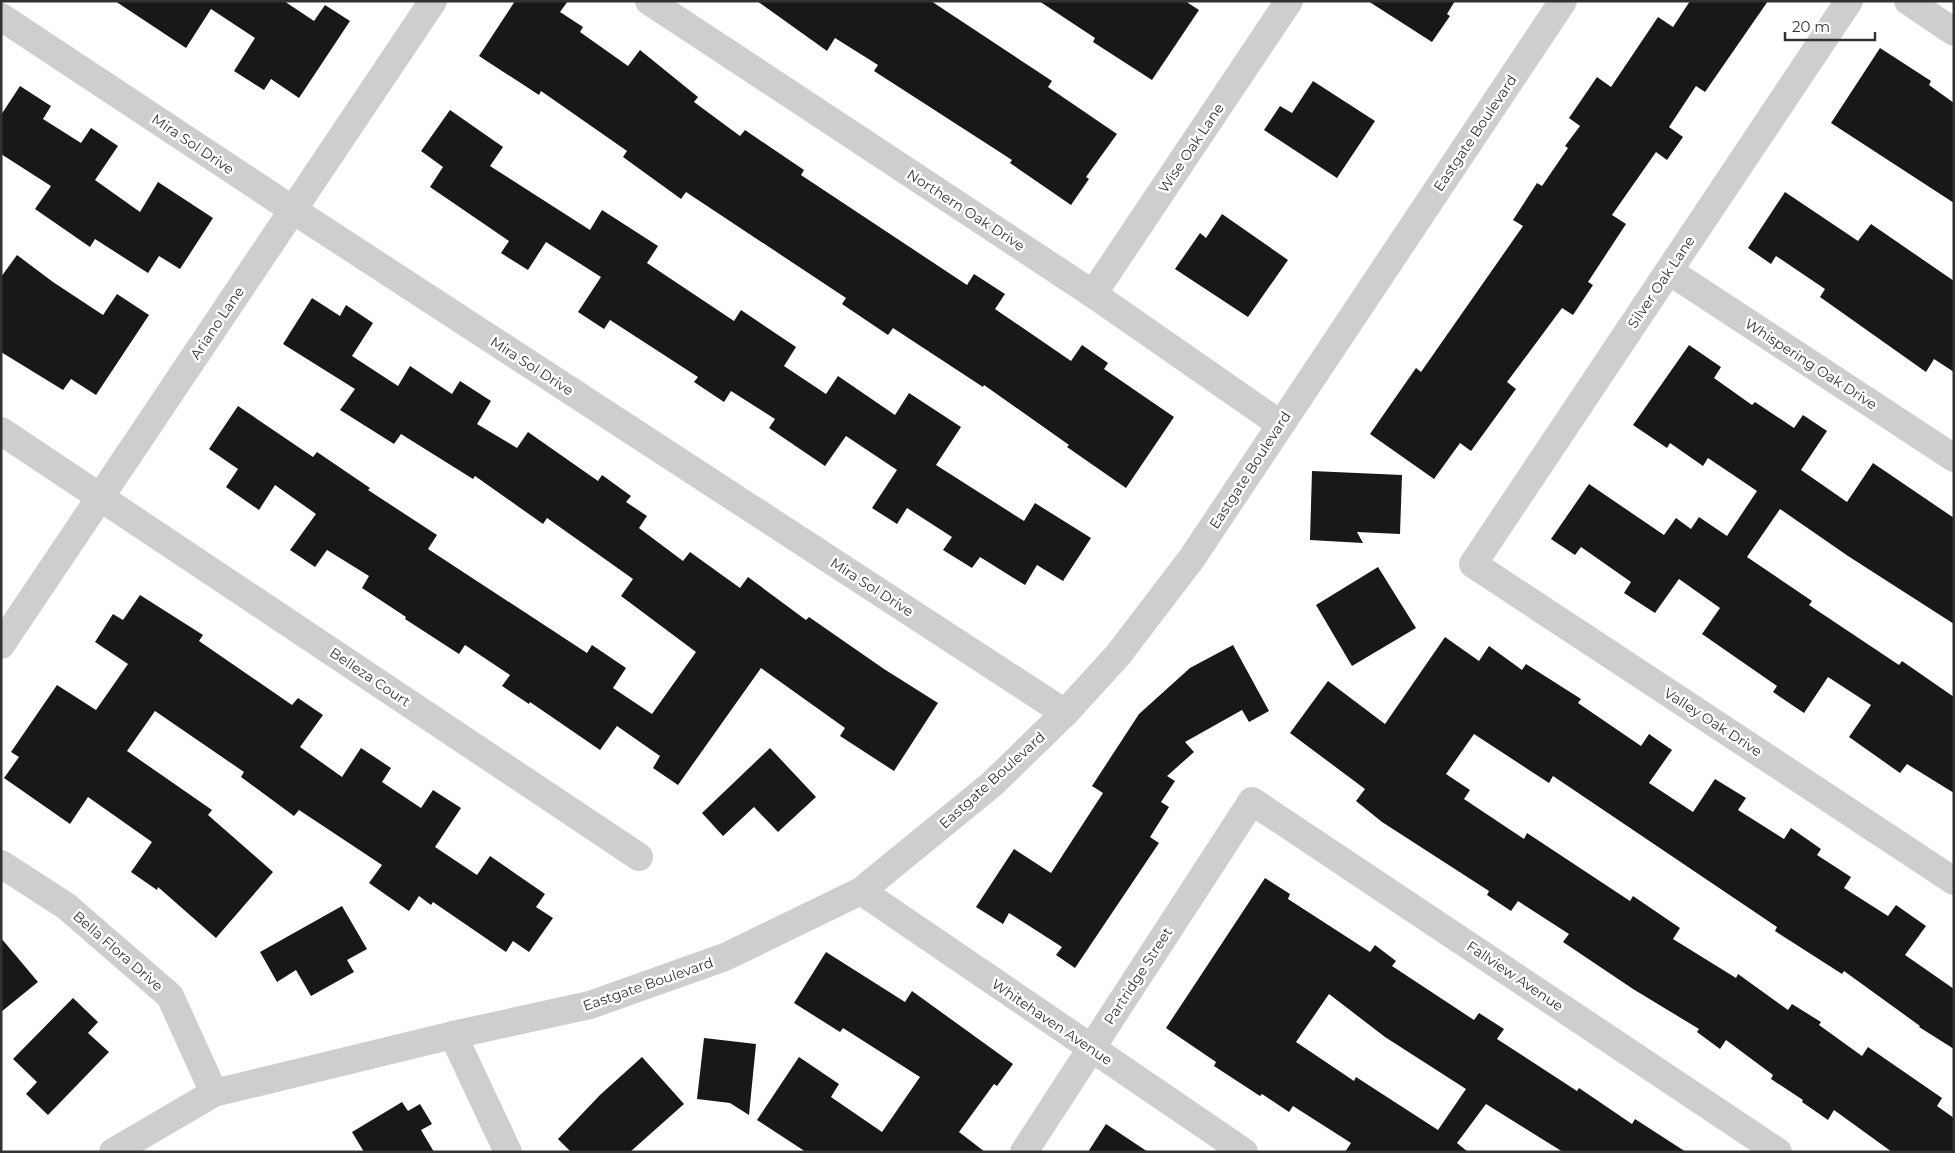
<svg xmlns="http://www.w3.org/2000/svg" width="1955" height="1153" font-family="Montserrat,sans-serif">
<style>
.building{fill:#181818;fill-rule:evenodd}
.lines{fill:none;stroke-linecap:round;stroke-linejoin:round}
.minor{stroke:#cecece;stroke-width:28}
.labels{text-anchor:middle;stroke-width:5;stroke-linejoin:round;paint-order:stroke}
.street-label{font-size:14px;fill:#313131;stroke:#fff}
</style>
<rect width="100%" height="100%" fill="#fff"/>
<g class="building">
<path d="M 115,1 L 284,1 L 314,21 L 325,5 L 350,21 L 299,98 L 271,79 L 264,90 L 234,71 L 255,38 L 211,9 L 186,48 Z"/>
<path d="M 515,1 L 568,1 L 560,12 L 583,27 L 580,32 L 628,66 L 640,50 L 698,97 L 694,102 L 740,136 L 745,130 L 804,170 L 801,175 L 967,285 L 974,274 L 1005,294 L 995,309 L 1071,361 L 1082,345 L 1108,363 L 1104,369 L 1174,417 L 1126,488 L 1067,447 L 1069,445 L 984,385 L 983,387 L 893,328 L 888,335 L 842,304 L 846,298 L 686,192 L 681,199 L 623,157 L 627,151 L 541,91 L 539,95 L 479,56 Z"/>
<path d="M 757,1 L 931,1 L 1052,81 L 1048,87 L 1117,134 L 1086,177 L 1089,179 L 1071,205 L 1010,163 L 1012,160 L 874,71 L 878,65 L 835,38 L 827,51 Z"/>
<path d="M 1039,1 L 1185,1 L 1199,10 L 1152,80 L 1093,42 L 1095,38 Z"/>
<path d="M 1368,1 L 1455,1 L 1447,14 L 1450,16 L 1432,42 Z"/>
<path d="M 1690,1 L 1768,1 L 1705,92 L 1696,86 L 1669,127 L 1683,137 L 1667,160 L 1656,152 L 1612,215 L 1626,224 L 1588,282 L 1593,285 L 1573,315 L 1562,308 L 1507,382 L 1516,389 L 1471,451 L 1460,443 L 1434,479 L 1370,434 L 1416,368 L 1421,372 L 1523,226 L 1513,220 L 1537,183 L 1542,186 L 1568,148 L 1565,146 L 1580,126 L 1569,118 L 1597,77 L 1611,87 L 1658,17 L 1673,27 Z"/>
<path d="M 1880,48 L 1931,81 L 1929,85 L 1954,103 L 1954,203 L 1831,123 Z"/>
<path d="M 1313,81 L 1375,121 L 1337,178 L 1264,130 L 1280,106 L 1292,113 Z"/>
<path d="M 20,86 L 51,106 L 43,119 L 81,143 L 91,128 L 118,146 L 95,180 L 140,212 L 158,182 L 213,218 L 180,269 L 159,256 L 148,273 L 95,239 L 90,247 L 35,209 L 51,186 L 1,154 L 1,115 Z"/>
<path d="M 450,110 L 503,147 L 490,166 L 590,230 L 602,210 L 658,246 L 647,263 L 734,321 L 741,310 L 796,347 L 784,366 L 826,394 L 838,376 L 895,415 L 909,393 L 961,427 L 936,465 L 1024,521 L 1035,503 L 1091,538 L 1063,581 L 1037,565 L 1025,585 L 980,557 L 972,568 L 943,550 L 952,537 L 907,508 L 897,524 L 872,508 L 897,470 L 846,436 L 825,466 L 769,428 L 775,419 L 731,391 L 724,402 L 694,382 L 698,377 L 610,320 L 604,329 L 578,312 L 601,277 L 546,242 L 528,270 L 501,253 L 509,241 L 430,187 L 443,167 L 421,151 Z"/>
<path d="M 1785,192 L 1858,241 L 1871,224 L 1954,281 L 1954,372 L 1934,359 L 1926,372 L 1820,297 L 1825,289 L 1776,256 L 1771,264 L 1748,248 Z"/>
<path d="M 1222,214 L 1288,260 L 1248,317 L 1175,269 L 1200,233 L 1206,238 Z"/>
<path d="M 17,255 L 53,282 L 103,315 L 117,294 L 149,315 L 96,395 L 71,379 L 63,390 L 1,352 L 1,277 Z"/>
<path d="M 312,298 L 340,316 L 346,305 L 373,323 L 352,356 L 398,386 L 410,366 L 452,394 L 460,381 L 491,401 L 477,424 L 517,448 L 528,432 L 598,481 L 602,475 L 631,496 L 626,502 L 647,516 L 639,528 L 683,561 L 690,552 L 740,588 L 748,577 L 806,620 L 809,617 L 884,669 L 938,703 L 894,771 L 840,736 L 845,728 L 761,668 L 678,785 L 653,768 L 660,756 L 617,726 L 600,750 L 530,702 L 529,704 L 502,686 L 510,675 L 465,645 L 459,654 L 405,619 L 406,617 L 362,588 L 369,576 L 327,550 L 315,567 L 290,550 L 316,514 L 275,485 L 259,510 L 226,487 L 238,469 L 209,449 L 238,406 L 313,457 L 317,452 L 370,488 L 368,490 L 437,535 L 428,549 L 587,653 L 592,645 L 626,668 L 613,688 L 652,714 L 696,652 L 621,596 L 633,579 L 547,518 L 543,524 L 475,476 L 473,479 L 401,434 L 394,444 L 340,410 L 355,389 L 283,344 Z"/>
<path d="M 1689,345 L 1721,367 L 1714,378 L 1752,405 L 1755,402 L 1794,428 L 1803,415 L 1827,431 L 1801,470 L 1847,502 L 1873,463 L 1954,518 L 1954,624 L 1848,556 L 1780,509 L 1747,557 L 1812,601 L 1809,605 L 1899,665 L 1902,661 L 1954,697 L 1954,793 L 1907,764 L 1900,773 L 1849,737 L 1871,705 L 1828,677 L 1804,713 L 1773,692 L 1777,686 L 1702,634 L 1720,608 L 1679,579 L 1655,613 L 1624,593 L 1631,582 L 1581,547 L 1575,555 L 1551,539 L 1589,484 L 1664,535 L 1676,518 L 1691,529 L 1699,517 L 1727,536 L 1757,491 L 1708,458 L 1703,466 L 1670,443 L 1667,448 L 1633,425 Z"/>
<path d="M 1312,471 L 1402,475 L 1400,534 L 1357,532 L 1363,543 L 1310,540 Z"/>
<path d="M 1378,567 L 1416,628 L 1352,666 L 1316,605 Z"/>
<path d="M 140,595 L 203,635 L 199,641 L 292,705 L 298,698 L 323,715 L 300,747 L 342,777 L 361,748 L 391,768 L 382,782 L 421,808 L 433,790 L 461,808 L 435,847 L 477,875 L 490,856 L 545,894 L 536,907 L 553,918 L 529,952 L 513,941 L 506,952 L 433,902 L 431,905 L 419,896 L 409,911 L 369,883 L 382,865 L 299,810 L 294,816 L 241,777 L 244,772 L 155,711 L 127,751 L 212,810 L 208,815 L 273,872 L 216,938 L 158,887 L 157,890 L 131,872 L 152,842 L 88,797 L 70,824 L 4,778 L 19,757 L 11,752 L 57,685 L 96,710 L 128,664 L 95,642 L 113,614 L 123,620 Z"/>
<path d="M 1445,637 L 1479,661 L 1489,646 L 1522,670 L 1526,664 L 1581,699 L 1578,703 L 1641,746 L 1649,734 L 1672,750 L 1649,783 L 1693,812 L 1715,779 L 1746,798 L 1738,810 L 1784,839 L 1791,828 L 1821,849 L 1817,855 L 1851,877 L 1844,888 L 1888,916 L 1896,905 L 1926,926 L 1905,955 L 1954,989 L 1954,1049 L 1919,1027 L 1920,1026 L 1844,971 L 1842,974 L 1775,931 L 1777,927 L 1553,776 L 1549,783 L 1474,734 L 1446,774 L 1470,790 L 1464,799 L 1524,839 L 1527,833 L 1630,901 L 1633,896 L 1680,928 L 1673,939 L 1736,978 L 1738,974 L 1788,1010 L 1792,1004 L 1821,1022 L 1819,1025 L 1862,1056 L 1868,1047 L 1942,1098 L 1937,1106 L 1954,1118 L 1954,1152 L 1892,1152 L 1834,1110 L 1828,1120 L 1802,1102 L 1803,1100 L 1771,1079 L 1773,1075 L 1726,1040 L 1720,1049 L 1697,1032 L 1699,1029 L 1633,989 L 1563,942 L 1569,934 L 1518,901 L 1511,911 L 1487,895 L 1489,891 L 1382,822 L 1356,801 L 1365,789 L 1290,733 L 1328,681 L 1385,724 Z"/>
<path d="M 1233,645 L 1269,711 L 1249,722 L 1242,710 L 1185,742 L 1194,752 L 1167,776 L 1175,781 L 1161,802 L 1169,807 L 1150,837 L 1159,843 L 1075,968 L 1056,955 L 1062,947 L 1009,913 L 1003,924 L 976,907 L 1014,849 L 1051,873 L 1103,793 L 1092,786 L 1139,714 L 1190,668 Z"/>
<path d="M 770,748 L 816,797 L 778,832 L 754,807 L 723,836 L 702,813 Z"/>
<path d="M 1265,878 L 1290,894 L 1288,899 L 1370,952 L 1375,945 L 1396,961 L 1392,966 L 1474,1020 L 1479,1013 L 1504,1029 L 1497,1039 L 1577,1091 L 1579,1088 L 1632,1124 L 1635,1119 L 1686,1152 L 1563,1152 L 1486,1104 L 1457,1143 L 1468,1152 L 1345,1152 L 1351,1143 L 1293,1106 L 1289,1112 L 1262,1094 L 1260,1096 L 1214,1066 L 1216,1062 L 1166,1028 ZM 1329,994 L 1385,1037 L 1466,1089 L 1438,1130 L 1356,1077 L 1354,1081 L 1296,1042 Z"/>
<path d="M 342,906 L 367,949 L 347,960 L 354,972 L 311,996 L 296,970 L 277,982 L 260,952 Z"/>
<path d="M 1,938 L 38,982 L 1,1012 Z"/>
<path d="M 826,952 L 905,1002 L 912,991 L 1013,1064 L 997,1086 L 994,1084 L 959,1132 L 985,1152 L 806,1152 L 757,1120 L 799,1057 L 839,1084 L 831,1097 L 882,1132 L 920,1077 L 843,1028 L 840,1032 L 794,1003 Z"/>
<path d="M 73,998 L 98,1022 L 88,1033 L 109,1052 L 48,1115 L 26,1094 L 37,1082 L 13,1059 Z"/>
<path d="M 704,1038 L 756,1044 L 749,1115 L 730,1103 L 697,1099 Z"/>
<path d="M 642,1057 L 684,1104 L 630,1152 L 571,1152 L 558,1139 L 600,1095 Z"/>
<path d="M 402,1102 L 408,1111 L 420,1104 L 432,1124 L 421,1130 L 434,1152 L 364,1152 L 352,1132 Z"/>
<path d="M 1106,1124 L 1148,1152 L 1088,1152 Z"/>
</g>
<g class="lines">
<g class="minor">
<path d="M 649,1 L 1093,294 L 1280,424"/>
<path d="M 1849,1 L 1473,564 L 1954,881"/>
<path d="M 1908,1 L 1954,32"/>
<path d="M 1,17 L 293,210 L 1065,713"/>
<path d="M 1669,271 L 1954,458"/>
<path d="M 1093,294 L 1289,1"/>
<path d="M 1,431 L 639,857"/>
<path d="M 1,645 L 433,1"/>
<path d="M 1,864 L 66,906 L 170,996 L 214,1093"/>
<path d="M 861,891 L 1244,1152"/>
<path d="M 453,1035 L 508,1152"/>
<path d="M 113,1152 L 214,1093 L 453,1035 L 590,1005 L 725,957 L 861,891 L 992,784 L 1065,713 L 1118,655 L 1192,558 L 1563,1"/>
<path d="M 1024,1152 L 1252,801 L 1778,1152"/>
</g>
</g>
<g class="labels">
<g class="street-label">
<text transform="translate(1475 133) rotate(-56)" y="5">Eastgate Boulevard</text>
<text transform="translate(193 144) rotate(34)" y="5">Mira Sol Drive</text>
<text transform="translate(1191 148) rotate(-56)" y="5">Wise Oak Lane</text>
<text transform="translate(966 210) rotate(33)" y="5">Northern Oak Drive</text>
<text transform="translate(1661 282) rotate(-56)" y="5">Silver Oak Lane</text>
<text transform="translate(217 323) rotate(-56)" y="5">Ariano Lane</text>
<text transform="translate(1811 364) rotate(33)" y="5">Whispering Oak Drive</text>
<text transform="translate(532 366) rotate(33)" y="5">Mira Sol Drive</text>
<text transform="translate(1250 470) rotate(-57)" y="5">Eastgate Boulevard</text>
<text transform="translate(872 587) rotate(33)" y="5">Mira Sol Drive</text>
<text transform="translate(370 677) rotate(34)" y="5">Belleza Court</text>
<text transform="translate(1713 722) rotate(33)" y="5">Valley Oak Drive</text>
<text transform="translate(992 780) rotate(-42)" y="5">Eastgate Boulevard</text>
<text transform="translate(118 951) rotate(41)" y="5">Bella Flora Drive</text>
<text transform="translate(1138 976) rotate(-57)" y="5">Partridge Street</text>
<text transform="translate(1515 976) rotate(34)" y="5">Fallview Avenue</text>
<text transform="translate(648 984) rotate(-19)" y="5">Eastgate Boulevard</text>
<text transform="translate(1052 1022) rotate(34)" y="5">Whitehaven Avenue</text>
</g>
</g>
<rect width="1955" height="1153" fill="none" stroke="#313131" stroke-width="5"/>
<path d="M1785 32v8h90v-8" fill="none" stroke="#313131" stroke-width="2.5"/>
<text x="1792" y="32" font-size="15" fill="#313131" stroke="#ffffff" stroke-width="4" paint-order="stroke">20 m</text>
</svg>
